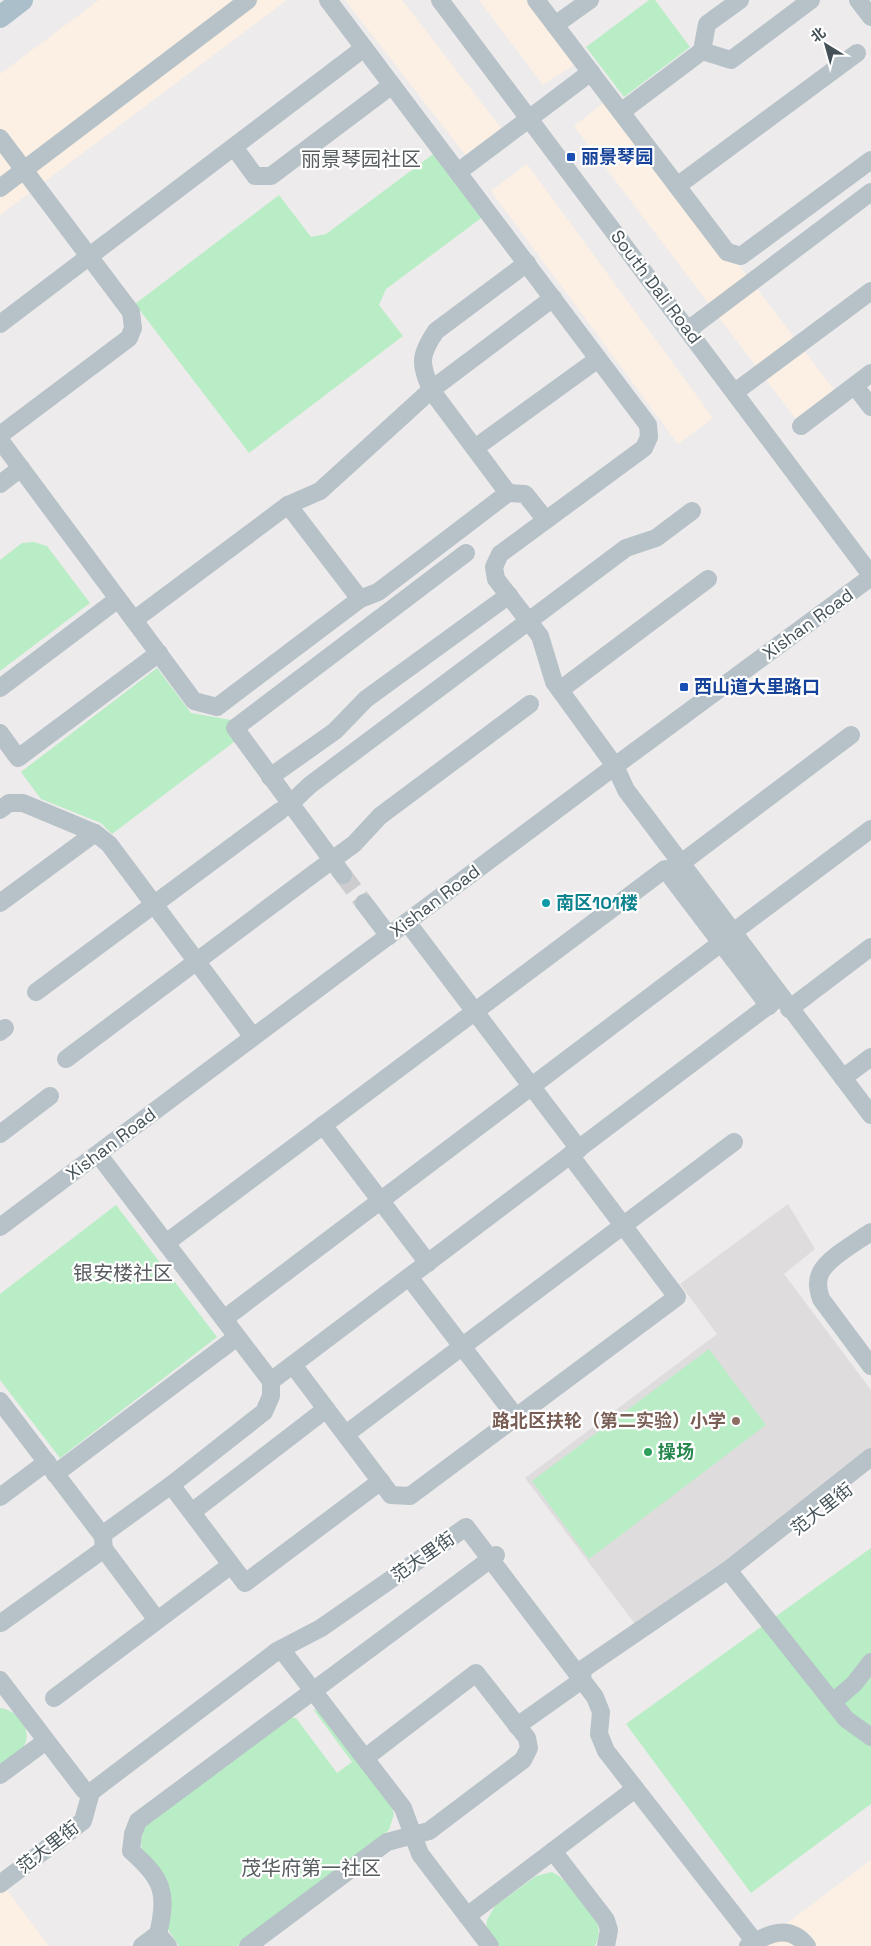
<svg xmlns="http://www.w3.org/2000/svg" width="871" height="1946" font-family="'Space Grotesk','Noto Sans SC',sans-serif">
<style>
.commercial{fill:#fbf0e3}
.education{fill:#dfdcdd}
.green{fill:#b9edc5}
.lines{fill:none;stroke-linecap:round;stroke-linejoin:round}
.minor-tunnel{stroke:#ccccce;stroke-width:18;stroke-dasharray:18 9;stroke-linecap:butt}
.minor{stroke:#b6c2c8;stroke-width:18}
.major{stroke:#abbfcb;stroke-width:22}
.transit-dot{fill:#1a4fb4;stroke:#fff;stroke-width:2}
.culture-dot{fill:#0f9aa8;stroke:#fff;stroke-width:2}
.education-dot{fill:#8d6e63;stroke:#fff;stroke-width:2}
.leisure-dot{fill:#2e9e5b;stroke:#fff;stroke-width:2}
.labels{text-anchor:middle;stroke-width:4.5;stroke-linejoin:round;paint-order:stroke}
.transit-label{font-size:18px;font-weight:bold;fill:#164399;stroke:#fff;text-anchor:start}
.street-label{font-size:18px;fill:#445258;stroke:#fff}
.culture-label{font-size:18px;font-weight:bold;fill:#0d838f;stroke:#fff;text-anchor:start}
.education-label{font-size:18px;font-weight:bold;fill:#785e54;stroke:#fff;text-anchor:end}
.leisure-label{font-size:18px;font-weight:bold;fill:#27864d;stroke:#fff;text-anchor:start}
.quarter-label{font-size:20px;fill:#585d60;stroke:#fff}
</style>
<rect width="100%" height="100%" fill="#eeebec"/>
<g class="commercial">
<path d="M 99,0 L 287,0 L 0,215 L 0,74 Z"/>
<path d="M 345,0 L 402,0 L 501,128 L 466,156 Z"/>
<path d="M 479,0 L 534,0 L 580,61 L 543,85 Z"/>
<path d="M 611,97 L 834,390 L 796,419 L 574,126 Z"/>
<path d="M 527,164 L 713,418 L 678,444 L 491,191 Z"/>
<path d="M 871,1860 L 871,1946 L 757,1946 Z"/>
<path d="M 0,1881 L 49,1946 L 0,1946 Z"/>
</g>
<path class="education" d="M 788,1204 L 815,1249 L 784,1274 L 871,1390 L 871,1452 L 638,1628 L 525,1478 L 717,1334 L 680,1284 Z"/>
<g class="green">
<path d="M 649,0 L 655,0 L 690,47 L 624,97 L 586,47 Z"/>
<path d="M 436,152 L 484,216 L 386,289 L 379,305 L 403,336 L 249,453 L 135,304 L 279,195 L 311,237 L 326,234 Z"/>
<path d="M 34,542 L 47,546 L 90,603 L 0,671 L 0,560 L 22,543 Z"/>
<path d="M 157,668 L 191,713 L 231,720 L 242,736 L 112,834 L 101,823 L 41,799 L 21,772 Z"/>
<path d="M 116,1205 L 217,1337 L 60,1458 L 0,1380 L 0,1294 Z"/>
<path d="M 709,1349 L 766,1425 L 589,1559 L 532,1481 Z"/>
<path d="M 871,1548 L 871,1804 L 751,1893 L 626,1724 Z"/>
<path d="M 0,1708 C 19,1710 36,1733 21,1751 C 16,1757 7,1763 0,1768 Z"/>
<path d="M 313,1709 L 320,1712 L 391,1805 L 394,1814 L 389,1830 L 237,1946 L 179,1946 L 167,1928 L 141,1845 L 143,1828 L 285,1718 L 296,1718 L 337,1773 L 352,1762 Z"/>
<path d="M 552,1872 C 566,1878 592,1908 597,1923 C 600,1931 599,1938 595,1946 L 495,1946 L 486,1929 L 487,1920 L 495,1906 L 536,1876 Z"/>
</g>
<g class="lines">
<path class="minor-tunnel" d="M 343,875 L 364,903"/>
<g class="minor">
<path d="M 328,0 L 648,425 L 649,437 L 644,448 L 500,554 L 494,567 L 496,579 L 540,636 L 554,682 L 615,766 L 626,790 L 871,1115"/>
<path d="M 440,0 L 871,575"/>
<path d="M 536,0 L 727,252 L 741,256 L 871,160"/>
<path d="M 740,0 L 707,24 L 702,51 L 731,60 L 811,0"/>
<path d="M 858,0 L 871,17"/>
<path d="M 555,25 L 590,0"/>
<path d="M 621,112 L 702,51"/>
<path d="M 0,138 L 131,312 L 133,328 L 129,338 L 0,435"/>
<path d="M 234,147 L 255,176 L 271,176 L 392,85"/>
<path d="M 458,172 L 591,72"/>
<path d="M 677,186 L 857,53"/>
<path d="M 0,188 L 248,0"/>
<path d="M 0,324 L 364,48"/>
<path d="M 688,330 L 871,192"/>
<path d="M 855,386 L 871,407"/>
<path d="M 735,392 L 871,291"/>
<path d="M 801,426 L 871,373"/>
<path d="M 0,440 L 194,701 L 217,707 L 360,599 L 378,592 L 508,493 L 525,494 L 546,520"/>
<path d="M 475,448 L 598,359"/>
<path d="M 0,484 L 21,468"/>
<path d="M 508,493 L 431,390 L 553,298"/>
<path d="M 288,505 L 360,599"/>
<path d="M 134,620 L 288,505 L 320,491 L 431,390 C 420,363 419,356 436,331 L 527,263"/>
<path d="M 0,688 L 118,599"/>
<path d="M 560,690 L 708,579"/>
<path d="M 0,733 L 18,758 L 159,653"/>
<path d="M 270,777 L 335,731 L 366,699 L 509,595"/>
<path d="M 290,804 L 310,785 L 626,548 L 656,538 L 692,511"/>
<path d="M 0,810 L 9,803 L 23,803 L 95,833 L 109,844 L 253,1037"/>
<path d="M 332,860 L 235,728 L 466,553"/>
<path d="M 680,864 L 851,735"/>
<path d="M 343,875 L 332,860 L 354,844 L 380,816 L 530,704"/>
<path d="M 0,903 L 95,833"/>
<path d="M 364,903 L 389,936"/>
<path d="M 407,922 L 579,1149"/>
<path d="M 732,933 L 871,829"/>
<path d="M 36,992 L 280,811"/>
<path d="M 789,1009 L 871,947"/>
<path d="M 0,1032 L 5,1028"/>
<path d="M 66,1059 L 324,866"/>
<path d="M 843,1078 L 871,1057"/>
<path d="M 323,1125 L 428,1263"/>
<path d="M 0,1134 L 50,1096"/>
<path d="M 98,1154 L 271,1381 L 271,1396 L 264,1412 L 171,1485 L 245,1583 L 381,1481"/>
<path d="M 0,1227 L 615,766 L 871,577"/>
<path d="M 871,1232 C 858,1241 828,1258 821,1272 C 816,1281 818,1290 821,1299 L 871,1366"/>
<path d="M 166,1243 L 665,869 L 769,1006"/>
<path d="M 409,1277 L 516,1417"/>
<path d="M 224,1319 L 721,943"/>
<path d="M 293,1365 L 391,1495 L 410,1496 L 677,1297 L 570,1155"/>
<path d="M 271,1381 L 777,999"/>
<path d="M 0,1401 L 102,1535 L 171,1485"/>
<path d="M 346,1434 L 734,1142"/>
<path d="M 55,1474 L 237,1337"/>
<path d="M 0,1497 L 47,1462"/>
<path d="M 192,1512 L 326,1409"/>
<path d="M 103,1538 L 104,1549 L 157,1620"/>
<path d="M 728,1570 L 846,1719 L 871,1737"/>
<path d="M 1,1623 L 104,1549"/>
<path d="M 281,1649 L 403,1808 L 420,1854 L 490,1946"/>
<path d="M 583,1669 L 728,1570 L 871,1457"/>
<path d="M 0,1680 L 84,1790"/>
<path d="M 54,1698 L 231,1565"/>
<path d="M 833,1702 L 854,1684 L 871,1662"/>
<path d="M 517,1726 L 582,1680 L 583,1669"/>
<path d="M 0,1775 L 46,1741"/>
<path d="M 553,1851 L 606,1920 L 609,1930 L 606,1946"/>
<path d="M 0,1884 L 83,1821 L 91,1792 L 277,1651 L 321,1628 L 466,1527 L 595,1697 L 601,1712 L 599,1734 L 606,1751 L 755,1942"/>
<path d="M 467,1916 L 635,1789"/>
<path d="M 142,1946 L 158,1934"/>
<path d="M 168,1946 L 158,1934 C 168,1893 163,1879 131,1851 L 133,1834 L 138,1821 L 496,1555"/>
<path d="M 248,1946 L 387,1842 L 429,1831 L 523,1760 L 529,1748 L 527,1738 L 476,1673 L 365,1758"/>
<path d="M 748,1946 C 767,1934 789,1923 807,1946"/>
</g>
<path class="major" d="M 0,17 L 22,0"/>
</g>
<g class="transit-dot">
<rect x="566" y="152" width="10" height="10" rx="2.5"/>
<rect x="679" y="682" width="10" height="10" rx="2.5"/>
</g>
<circle class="culture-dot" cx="546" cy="903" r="5"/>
<circle class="education-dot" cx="736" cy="1421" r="5"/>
<circle class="leisure-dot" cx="648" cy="1452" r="5"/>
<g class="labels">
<g class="transit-label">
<text x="581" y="163">丽景琴园</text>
<text x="694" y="693">西山道大里路口</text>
</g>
<g class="street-label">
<text transform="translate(656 287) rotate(53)" y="6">South Dali Road</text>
<text transform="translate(808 624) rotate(-36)" y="6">Xishan Road</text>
<text transform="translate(435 901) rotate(-37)" y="6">Xishan Road</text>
<text transform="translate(111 1144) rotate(-37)" y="6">Xishan Road</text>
<text transform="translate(822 1509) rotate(-38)" y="6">范大里街</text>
<text transform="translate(423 1557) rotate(-35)" y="6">范大里街</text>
<text transform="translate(48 1847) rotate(-38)" y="6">范大里街</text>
</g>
<g class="culture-label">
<text x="556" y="909">南区101楼</text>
</g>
<g class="education-label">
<text x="726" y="1427">路北区扶轮（第二实验）小学</text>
</g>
<g class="leisure-label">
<text x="658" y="1458">操场</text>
</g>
<g class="quarter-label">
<text x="361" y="166">丽景琴园社区</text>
<text x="123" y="1280">银安楼社区</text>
<text x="311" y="1875">茂华府第一社区</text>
</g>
</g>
<g transform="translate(826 45) rotate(323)" stroke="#ffffff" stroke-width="4" paint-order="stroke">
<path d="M0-4L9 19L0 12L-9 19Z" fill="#445258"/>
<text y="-8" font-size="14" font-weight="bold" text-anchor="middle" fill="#445258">北</text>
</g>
</svg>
